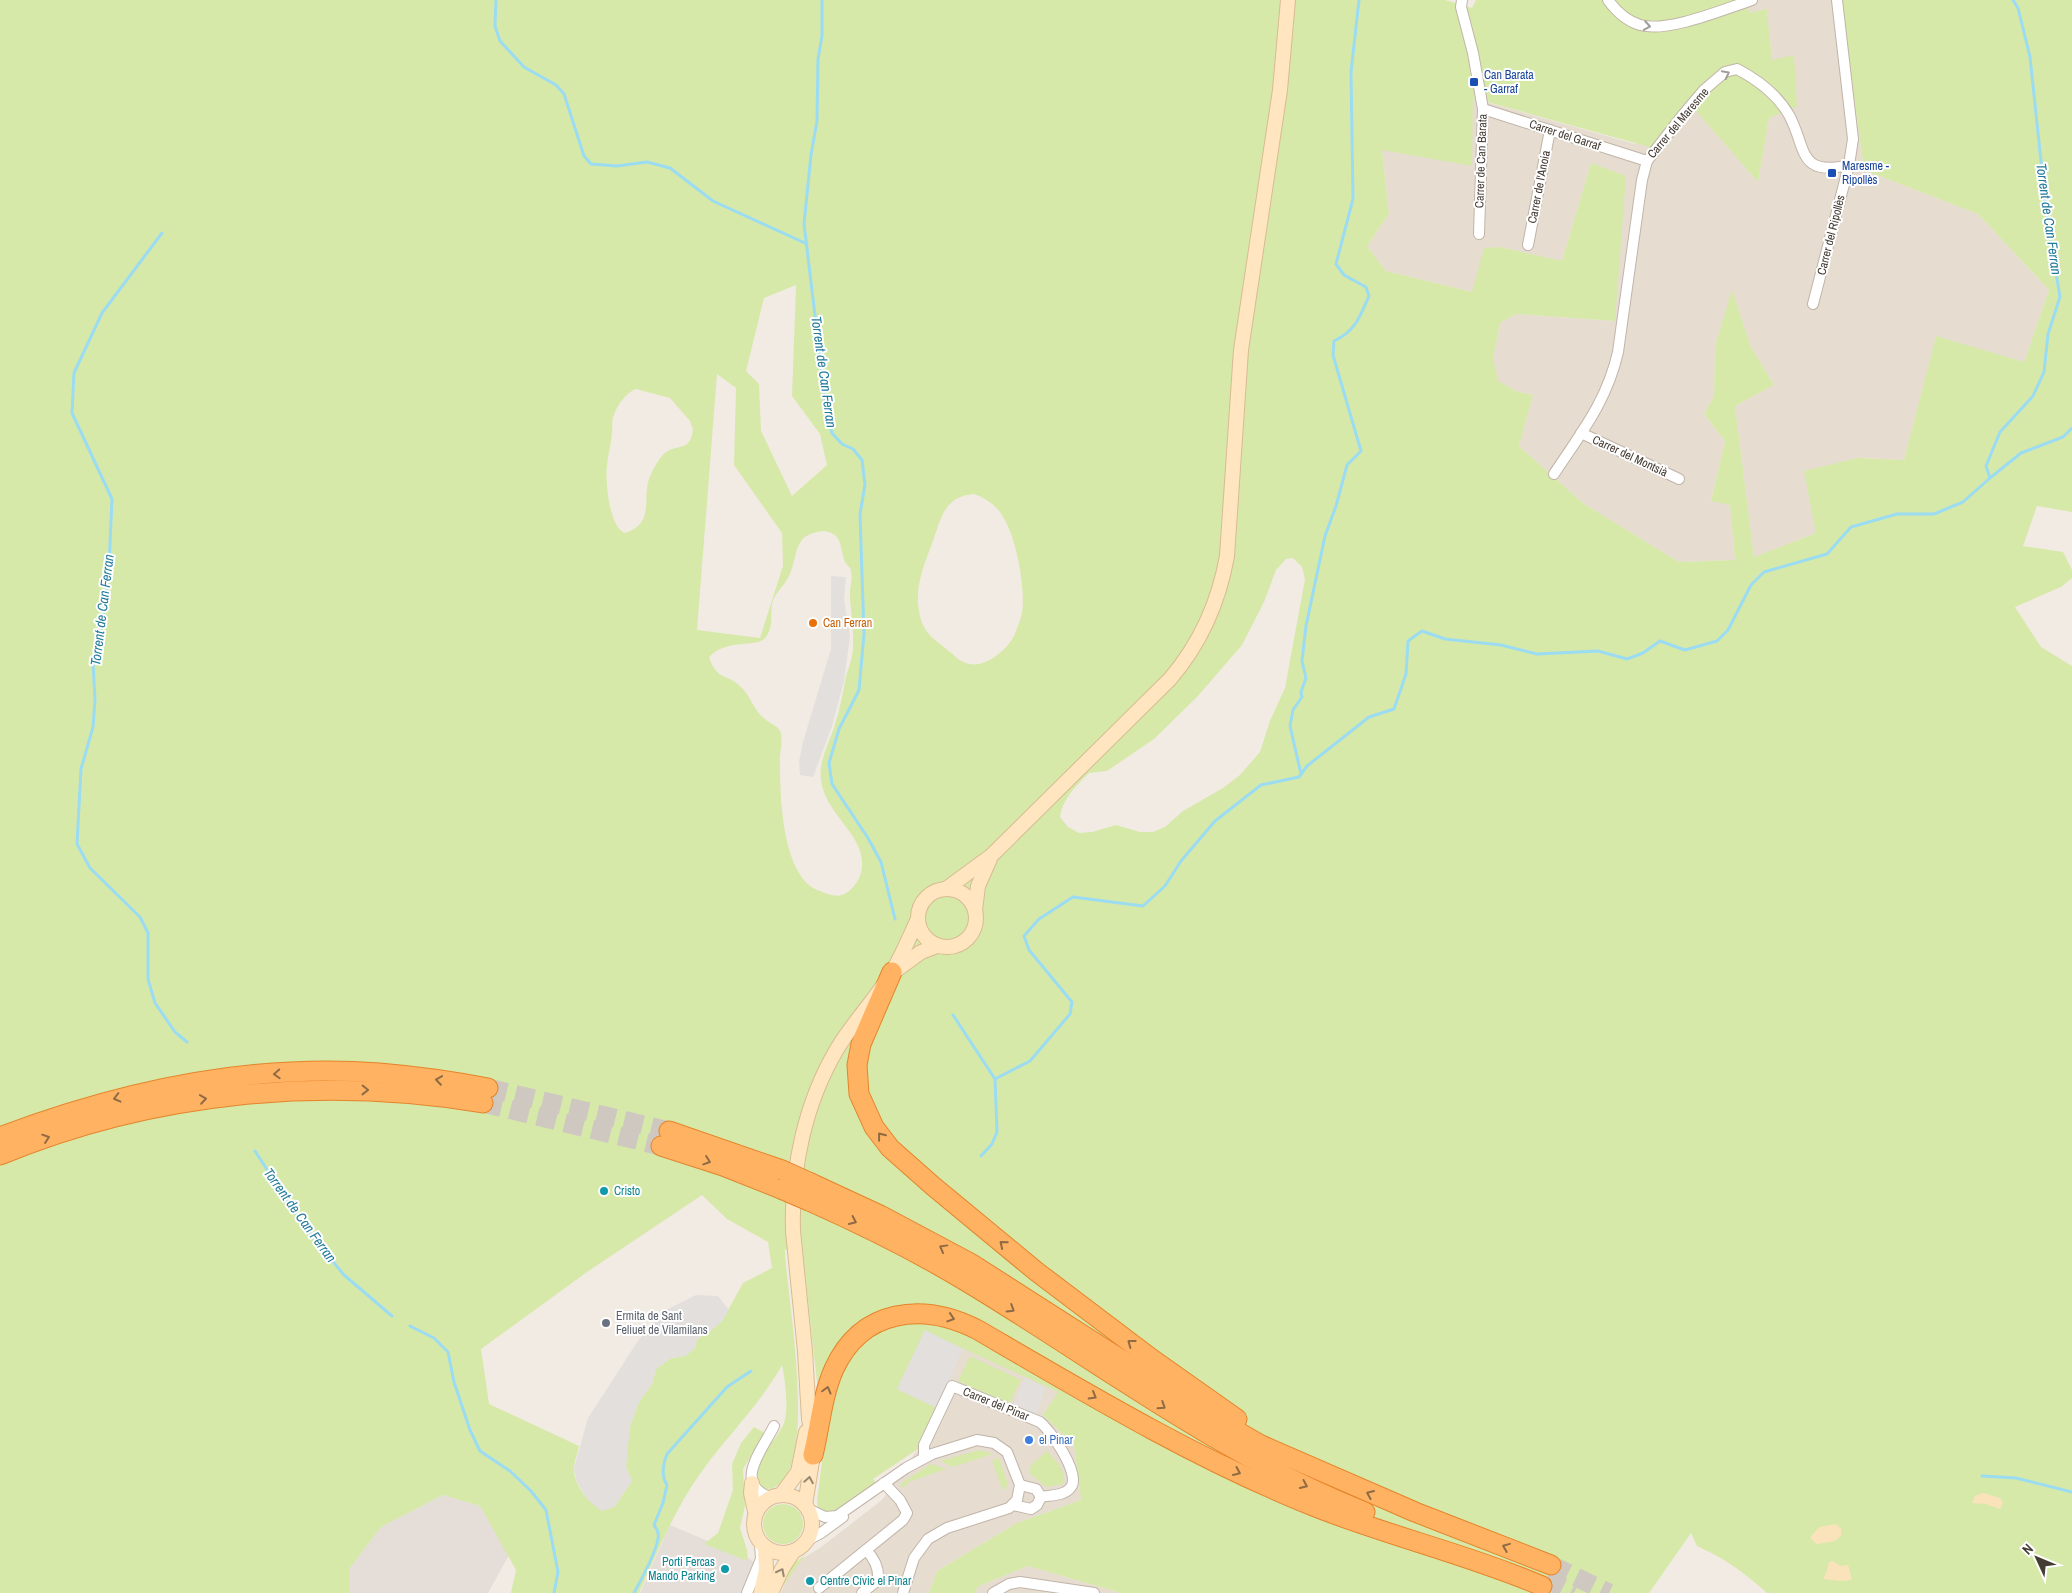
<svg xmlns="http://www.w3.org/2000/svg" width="2072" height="1593" font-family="'Archivo Narrow',sans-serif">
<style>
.residential{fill:#e6dcd0}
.industrial{fill:#e4ddd8}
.green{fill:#d6e9a9;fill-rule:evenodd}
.sand{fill:#fae3bb}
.parking{fill:#e2dfdc}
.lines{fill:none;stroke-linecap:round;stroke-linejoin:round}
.stream{stroke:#9bdcf3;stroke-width:3}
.highway-tunnel{stroke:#cfc8c0;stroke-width:19;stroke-dasharray:19 9;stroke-linecap:butt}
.street-casing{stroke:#c1b4a8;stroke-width:12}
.secondary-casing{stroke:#d8bb92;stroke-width:16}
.highway-casing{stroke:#e4842b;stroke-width:21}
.street{stroke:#fff;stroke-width:10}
.secondary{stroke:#ffe6c0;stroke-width:14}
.highway{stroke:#ffb261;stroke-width:19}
.highway-bridge-casing{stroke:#e4842b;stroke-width:21;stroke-linecap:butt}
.highway-bridge{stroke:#ffb261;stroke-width:19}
.oneway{stroke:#a29d99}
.oneway2{stroke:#8f6b45}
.oneway3{stroke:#988872}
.transit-dot{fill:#1a4fb4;stroke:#fff;stroke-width:2}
.food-dot{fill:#e8710a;stroke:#fff;stroke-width:2}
.culture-dot{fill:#0f9aa8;stroke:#fff;stroke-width:2}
.worship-dot{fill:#6b7280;stroke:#fff;stroke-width:2}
.shop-dot{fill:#3f7fe0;stroke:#fff;stroke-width:2}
.labels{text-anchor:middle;stroke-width:4;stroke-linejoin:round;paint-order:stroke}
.transit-label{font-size:12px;fill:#164399;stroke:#fff;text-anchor:start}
.street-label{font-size:12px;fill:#443b33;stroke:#fff}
.food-label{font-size:12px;fill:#c56008;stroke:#fff;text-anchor:start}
.culture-label{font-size:12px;fill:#0d838f;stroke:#fff;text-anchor:start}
.worship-label{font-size:12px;fill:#5b616d;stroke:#fff;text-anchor:start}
.shop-label{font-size:12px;fill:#366cbe;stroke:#fff;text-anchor:start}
.water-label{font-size:14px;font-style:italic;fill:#257b9c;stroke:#fff}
</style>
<rect width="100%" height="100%" fill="#f2ebe3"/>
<g class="residential">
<path d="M 1747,0 L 1841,0 L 1864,170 L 1978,214 L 2049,290 L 2024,362 L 1936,337 L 1904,460 L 1857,458 L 1816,533 L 1754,557 L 1735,406 L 1774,385 L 1751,347 L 1732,291 L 1715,346 L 1714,396 L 1704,414 L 1725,441 L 1711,500 L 1730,505 L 1735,560 L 1679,562 L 1584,504 L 1519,446 L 1533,395 L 1518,392 L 1497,381 L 1493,358 L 1500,323 L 1516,314 L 1615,321 L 1591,163 L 1562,261 L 1500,247 L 1472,292 L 1386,271 L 1367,246 L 1389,214 L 1382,149 L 1472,98 L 1635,144 L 1689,102 L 1758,182 L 1769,118 L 1794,56 L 1772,61 L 1767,10 L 1749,13 Z"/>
<path d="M 925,1330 L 1059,1392 L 1043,1415 L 1074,1445 L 1081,1500 L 1017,1523 L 937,1571 L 929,1593 L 781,1593 L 793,1564 L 820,1548 L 882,1500 L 918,1449 L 937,1408 L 897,1389 Z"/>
<path d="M 1028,1566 L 1121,1593 L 976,1593 L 977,1587 Z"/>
</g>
<g class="industrial">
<path d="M 443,1495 L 480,1506 L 509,1555 L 488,1593 L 349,1593 L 349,1569 L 381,1527 Z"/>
<path d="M 670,1525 L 748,1558 L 756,1564 L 746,1593 L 640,1593 Z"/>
</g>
<g class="green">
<path d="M 0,0 L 1445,0 L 1472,8 L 1476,0 L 1747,0 L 1749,13 L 1767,9 L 1772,60 L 1794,55 L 1797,106 L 1769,118 L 1758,182 L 1689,103 L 1653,148 L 1473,98 L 1472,166 L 1382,150 L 1389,214 L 1367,246 L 1386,271 L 1472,292 L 1484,248 L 1500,247 L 1562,261 L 1591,163 L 1626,176 L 1615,321 L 1516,314 L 1500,323 L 1493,358 L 1498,381 L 1518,392 L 1533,395 L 1519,446 L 1584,504 L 1679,562 L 1735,560 L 1730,505 L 1711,501 L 1725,441 L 1704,414 L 1714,396 L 1715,346 L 1732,290 L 1751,347 L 1774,385 L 1735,406 L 1754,557 L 1816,533 L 1804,471 L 1857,458 L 1904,460 L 1936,336 L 2024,362 L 2049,290 L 1978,214 L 1864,170 L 1841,0 L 2072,0 L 2072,512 L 2037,506 L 2023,546 L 2063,552 L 2072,570 L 2072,578 L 2061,587 L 2015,607 L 2041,647 L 2072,666 L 2072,1593 L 1767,1593 C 1745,1573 1724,1558 1697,1546 L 1691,1533 L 1649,1593 L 1121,1593 L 1028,1566 L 977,1587 L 976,1593 L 929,1593 L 937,1571 L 1017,1523 L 1081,1500 L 1074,1445 L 1043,1415 L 1058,1392 L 925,1331 L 897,1389 L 937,1408 L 918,1449 L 873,1479 L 876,1483 C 867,1490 840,1515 829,1515 C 825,1514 821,1511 818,1509 L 817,1501 L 830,1398 L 845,1361 L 860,1342 L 889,1324 L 921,1319 L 963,1329 L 1053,1381 L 1040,1361 L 1000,1338 L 953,1313 L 917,1307 L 873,1321 L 852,1336 L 836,1357 L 826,1381 L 821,1399 L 819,1399 L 803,1257 L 785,1249 C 784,1284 827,1496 762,1489 C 744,1467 776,1443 784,1423 C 789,1410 785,1379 782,1365 C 761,1403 728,1435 702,1471 C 675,1508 658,1551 639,1593 L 511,1593 L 516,1570 L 480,1506 L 443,1495 L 381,1527 L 349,1569 L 349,1593 L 0,1593 ZM 796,285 L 792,396 L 820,434 L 827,465 L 792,496 L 761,431 L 759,384 L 746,371 L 764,298 ZM 717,374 L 736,388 L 734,465 L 782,533 L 783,566 L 760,638 L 697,630 ZM 636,389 L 670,398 L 690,421 L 693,430 C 690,452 678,444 666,452 C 659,458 655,466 651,474 C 640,496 657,523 625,533 C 609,528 605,479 607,465 C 608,454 611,444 612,434 C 613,427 611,421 614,415 C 617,405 626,393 636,389 ZM 974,494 C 986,498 997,506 1003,517 C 1016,536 1026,590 1022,613 C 1021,619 1018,625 1016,631 C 1011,647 987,668 969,664 C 961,662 956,657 950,652 C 934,638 923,635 919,611 C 914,585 926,561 934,538 C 942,515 946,496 974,494 ZM 824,531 C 844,534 839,547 845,562 C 847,565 851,568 851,571 C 853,579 849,589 850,598 C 851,614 854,631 853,647 C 853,656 849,667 846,676 C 843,692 840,709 835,724 C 831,738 823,753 821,767 C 815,813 871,833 861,873 C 859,881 851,892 842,895 C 835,897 827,894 820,891 C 782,879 780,796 780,764 C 779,754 783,743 781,734 C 780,726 770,724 765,719 C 753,710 751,696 740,686 C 726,673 717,681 709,657 C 727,638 756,648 765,638 C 774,628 770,616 772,604 C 774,594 783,587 788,578 C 800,556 790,534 824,531 ZM 1293,558 L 1302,567 L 1305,579 L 1285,688 L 1270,721 L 1260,752 L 1240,775 L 1223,788 L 1183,811 L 1165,827 L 1153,832 L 1140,832 L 1116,825 L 1092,832 L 1079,833 L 1068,827 L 1060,817 C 1063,798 1076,786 1089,773 L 1107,771 L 1154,739 L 1197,697 L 1242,645 L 1264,602 L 1276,570 L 1286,559 ZM 702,1195 L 727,1219 L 768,1242 L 772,1268 L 743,1283 L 722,1321 L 708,1333 L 697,1339 L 695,1348 L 685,1356 L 671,1358 L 656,1369 L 652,1384 L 639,1402 L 630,1426 L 627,1444 L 626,1467 L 632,1481 L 614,1507 L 601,1510 C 588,1500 574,1486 574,1469 C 574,1461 578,1453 579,1446 L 489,1404 L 481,1349 L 587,1272 Z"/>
<path d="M 970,1356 L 1021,1380 L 1009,1405 L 958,1381 Z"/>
<path d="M 754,1427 L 765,1433 L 743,1469 L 745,1506 L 740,1528 L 747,1550 L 748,1561 L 704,1544 L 718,1533 L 733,1490 L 732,1464 L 741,1443 Z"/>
<path d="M 980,1450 L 993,1454 L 953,1467 L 940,1461 Z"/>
<path d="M 1047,1451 C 1057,1462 1066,1469 1063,1484 L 1046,1487 L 1029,1473 L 1031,1465 Z"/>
<path d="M 999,1458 L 1008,1485 L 1003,1491 L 992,1461 Z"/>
<path d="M 931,1464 L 946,1469 L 909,1482 L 903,1488 L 900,1484 Z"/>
<circle cx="783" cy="1524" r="20"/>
<path d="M 805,1555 L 778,1593 L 790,1566 Z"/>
</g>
<g class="sand">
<path d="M 1983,1493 L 2000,1498 L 2003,1503 L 2000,1509 L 1986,1504 L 1972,1503 L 1975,1496 Z"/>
<path d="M 1836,1524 L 1841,1529 L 1841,1536 L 1835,1541 L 1817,1544 L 1810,1538 L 1819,1527 Z"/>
<path d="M 1833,1561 L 1840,1566 L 1848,1565 L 1852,1580 L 1841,1581 L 1823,1579 L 1827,1571 L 1829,1562 Z"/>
</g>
<g class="parking">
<path d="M 831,576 L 846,577 L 844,600 L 850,636 L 844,681 L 832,726 L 813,777 L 800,775 L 799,761 L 803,742 L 831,649 Z"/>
<path d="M 696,1295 L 718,1296 L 729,1310 L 721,1322 L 708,1333 L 697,1339 L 695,1348 L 685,1356 L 671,1358 L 656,1369 L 652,1384 L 639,1402 L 630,1426 L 626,1467 L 632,1481 L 614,1507 L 601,1511 L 587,1499 L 577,1482 L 574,1468 L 588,1418 L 638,1341 L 662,1312 Z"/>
<path d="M 925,1330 L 963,1349 L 937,1408 L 897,1389 Z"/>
<path d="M 1025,1377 L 1046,1388 L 1036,1417 L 1012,1408 Z"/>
</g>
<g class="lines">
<g class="stream">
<path d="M 496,0 L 495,26 L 500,41 L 524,67 L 556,85 L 564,94 L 584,156 L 591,164 L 617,166 L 647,162 L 670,168 L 713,201 L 807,244"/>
<path d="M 822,0 L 822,36 L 818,59 L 817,121 L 811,155 L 804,224 L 827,415 L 832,433 L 842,444 L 853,449 L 862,460 L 865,485 L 860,514 L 864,634 L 859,690 L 839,729 L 829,763 L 832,784 L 868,838 L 881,862 L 895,919"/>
<path d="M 162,233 L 102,313 L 74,373 L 72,413 L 112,499 L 109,567 L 99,644 L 93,663 L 95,700 L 93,727 L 81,769 L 77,844 L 90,868 L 140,917 L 148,933 L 148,979 L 155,1003 L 175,1032 L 187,1042"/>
<path d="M 1990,478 L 2021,453 L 2063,437 L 2072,428"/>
<path d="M 1301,774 L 1290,726 L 1293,710 L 1302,697 L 1301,692 L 1306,678 L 1302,661 L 1306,626 L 1325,536 L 1336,506 L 1347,465 L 1361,451 L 1333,355 L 1334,341 C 1356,331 1360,316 1369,296 L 1366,287 L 1344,275 L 1336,264 L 1353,199 L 1351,72 L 1359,0"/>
<path d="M 953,1015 L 995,1079"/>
<path d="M 255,1151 L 303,1225 L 344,1275 L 392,1316"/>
<path d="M 981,1156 L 992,1144 L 997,1132 L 995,1079 L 1030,1061 L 1070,1014 L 1072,1002 L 1029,950 L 1024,936 L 1039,919 L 1073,897 L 1143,906 L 1165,886 L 1181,861 L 1215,821 L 1261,785 L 1299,777 L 1307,766 L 1369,717 L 1394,709 L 1406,674 L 1408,641 L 1422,631 L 1445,639 L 1501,645 L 1537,654 L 1598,651 L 1627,659 L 1643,653 L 1660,641 L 1685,650 L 1717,641 L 1728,630 L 1751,585 L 1764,572 L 1827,554 L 1851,527 L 1897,514 L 1934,514 L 1963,502 L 1990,478 L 1986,466 L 2000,432 L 2033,396 L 2044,372 L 2048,334 L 2060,297 L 2047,218 L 2030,57 L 2018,8 L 2013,0"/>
<path d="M 410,1326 L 434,1338 L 448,1352 L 454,1382 L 470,1430 L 480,1451 L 510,1471 L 531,1491 L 546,1510 L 558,1572 L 554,1593"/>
<path d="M 1982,1476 L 2016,1478 L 2072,1492"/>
<path d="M 634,1593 C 640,1582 661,1544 658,1533 C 658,1530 656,1528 654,1525 L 663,1503 L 667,1485 C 661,1476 663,1463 667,1454 L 727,1387 L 751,1371"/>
</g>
<g class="highway-tunnel">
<path d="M 488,1088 L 669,1131"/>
<path d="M 483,1103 L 661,1146"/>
<path d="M 1551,1565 L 1609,1593"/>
<path d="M 1546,1579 L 1574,1593"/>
</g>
<g class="street-casing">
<g id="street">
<path d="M 1462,0 L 1461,7 L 1473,53 L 1483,109 L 1479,234"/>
<path d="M 1608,0 C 1616,11 1627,21 1640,25 C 1668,33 1724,9 1752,0"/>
<path d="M 1483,109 L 1647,161"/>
<path d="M 1528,245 L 1550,130"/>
<path d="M 1813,304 L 1849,165 L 1853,139 L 1837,0"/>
<path d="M 1581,433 L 1679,479"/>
<path d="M 1554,474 C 1581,433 1607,401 1618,352 L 1642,180 L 1647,161 L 1682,116 L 1704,90 L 1725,72 L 1737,69 C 1758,80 1777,94 1789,115 C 1807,148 1797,177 1849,165"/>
<path d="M 924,1457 L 924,1445 L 952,1386 L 1040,1422 C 1051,1431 1081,1474 1071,1487 C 1065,1496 1051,1495 1041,1497"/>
<path d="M 1020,1485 L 1036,1489 L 1041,1497"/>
<path d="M 770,1497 C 732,1484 763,1449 774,1426"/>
<path d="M 1013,1505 L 1031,1509 L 1037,1505 L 1041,1497"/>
<path d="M 808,1509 L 825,1517 L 837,1516 L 906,1468 L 932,1454 L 977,1440 L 994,1443 L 1007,1452 L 1020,1485 L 1017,1500 L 1009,1508 L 947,1528 L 928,1539 L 914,1558 L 903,1593"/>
<path d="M 806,1541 L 821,1533 L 843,1517"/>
<path d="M 819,1588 L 903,1520 L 907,1513 L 900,1500 L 884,1483"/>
<path d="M 747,1593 L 761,1559 L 760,1543"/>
<path d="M 862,1593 L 878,1580 C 879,1569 874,1558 866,1550"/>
<path d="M 993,1593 L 1009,1584 L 1020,1582 L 1094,1593"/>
</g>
</g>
<g class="secondary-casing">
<g id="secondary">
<circle cx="947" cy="918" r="29"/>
<path d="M 946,889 L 991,856 L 1170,679 C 1200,644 1219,601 1227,556 L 1241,350 L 1280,90 L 1288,0"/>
<path d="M 975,910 L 978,886 L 990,859"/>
<path d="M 895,971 L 921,952 L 937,946"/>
<path d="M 752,1483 L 751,1493 L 755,1511"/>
<circle cx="783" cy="1524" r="29"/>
<path d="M 781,1495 L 798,1472 L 806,1432"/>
<path d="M 805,1505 L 813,1455 L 813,1438 L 809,1419 L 805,1351 L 793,1231 C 791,1169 805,1103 837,1049 C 853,1022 876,999 892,972 C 902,956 909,938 917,921"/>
<path d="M 761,1593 L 766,1570 L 765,1548"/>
<path d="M 771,1593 L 782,1569 L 793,1552"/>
</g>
</g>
<g class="highway-casing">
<g id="highway">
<path d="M 892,972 L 861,1044 L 857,1065 L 859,1094 L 874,1127 L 890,1148 L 933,1186 L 1037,1272 L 1152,1359 L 1237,1419"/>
<path d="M 669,1131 L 782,1170"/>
<path d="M 0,1137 C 119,1092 251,1063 379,1073 C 415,1076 451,1081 488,1088"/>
<path d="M 661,1146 L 723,1166 L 781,1189"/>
<path d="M 0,1155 C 153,1092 320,1076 483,1103"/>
<path d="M 811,1183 L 880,1215 L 972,1264 L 1197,1408 L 1261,1445 L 1415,1512 L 1551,1565"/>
<path d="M 809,1201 C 863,1225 916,1251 967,1282 C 1100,1362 1220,1455 1365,1512"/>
<path d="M 813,1455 C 820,1427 822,1396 834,1369 C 862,1308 923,1302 978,1330 C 1086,1393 1196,1459 1313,1506 C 1388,1536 1467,1554 1542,1586"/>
</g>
</g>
<use href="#street" class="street"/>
<use href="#secondary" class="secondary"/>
<use href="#highway" class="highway"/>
<g class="highway-bridge-casing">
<g id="highway-bridge">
<path d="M 782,1170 L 811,1183"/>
<path d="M 781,1189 L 809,1201"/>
</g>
</g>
<use href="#highway-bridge" class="highway-bridge"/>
</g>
<defs><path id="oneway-chevron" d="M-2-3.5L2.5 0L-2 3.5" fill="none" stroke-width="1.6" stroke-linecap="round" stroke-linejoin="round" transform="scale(1.25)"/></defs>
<g class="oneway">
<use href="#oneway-chevron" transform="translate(1647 26) rotate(9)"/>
<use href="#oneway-chevron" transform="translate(1726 74) rotate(-27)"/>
</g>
<g class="oneway2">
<use href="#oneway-chevron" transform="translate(277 1074) rotate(177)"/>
<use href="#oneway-chevron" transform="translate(439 1080) rotate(-172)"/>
<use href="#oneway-chevron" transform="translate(365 1090) rotate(1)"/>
<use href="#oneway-chevron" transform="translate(117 1098) rotate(166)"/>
<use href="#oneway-chevron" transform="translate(203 1099) rotate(-8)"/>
<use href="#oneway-chevron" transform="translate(881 1136) rotate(-128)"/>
<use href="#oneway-chevron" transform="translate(46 1138) rotate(-19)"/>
<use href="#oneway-chevron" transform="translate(707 1161) rotate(19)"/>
<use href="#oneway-chevron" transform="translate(853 1221) rotate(25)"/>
<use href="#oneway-chevron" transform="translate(1003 1244) rotate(-140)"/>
<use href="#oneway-chevron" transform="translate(943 1248) rotate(-151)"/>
<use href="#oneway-chevron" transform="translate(1011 1309) rotate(32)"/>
<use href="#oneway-chevron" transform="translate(951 1318) rotate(18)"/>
<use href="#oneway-chevron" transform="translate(1131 1343) rotate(-143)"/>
<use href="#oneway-chevron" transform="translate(827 1390) rotate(-75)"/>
<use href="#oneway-chevron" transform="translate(1093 1396) rotate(30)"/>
<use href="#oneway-chevron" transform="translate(1162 1406) rotate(33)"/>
<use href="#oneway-chevron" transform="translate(1237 1472) rotate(24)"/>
<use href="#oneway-chevron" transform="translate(1304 1485) rotate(24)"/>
<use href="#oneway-chevron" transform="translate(1370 1494) rotate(-157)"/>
<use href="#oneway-chevron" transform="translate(1506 1547) rotate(-158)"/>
</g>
<g class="oneway3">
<use href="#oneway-chevron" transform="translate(809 1480) rotate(-80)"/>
<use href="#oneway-chevron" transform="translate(781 1572) rotate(-63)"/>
</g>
<g class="transit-dot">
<rect x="1469" y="77" width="10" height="10" rx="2.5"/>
<rect x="1827" y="168" width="10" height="10" rx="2.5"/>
</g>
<circle class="food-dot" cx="813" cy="623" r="5"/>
<g class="culture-dot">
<circle cx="604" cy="1191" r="5"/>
<circle cx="725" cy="1569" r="5"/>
<circle cx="810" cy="1581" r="5"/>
</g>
<circle class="worship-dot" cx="606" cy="1323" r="5"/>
<circle class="shop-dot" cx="1029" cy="1440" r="5"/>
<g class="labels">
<g class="transit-label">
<text x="1484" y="79">Can Barata<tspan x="1484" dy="14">- Garraf</tspan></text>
<text x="1842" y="170">Maresme -<tspan x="1842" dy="14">Ripollès</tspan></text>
</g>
<g class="street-label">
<text transform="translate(1678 123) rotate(-50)" y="4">Carrer del Maresme</text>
<text transform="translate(1565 135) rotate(18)" y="4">Carrer del Garraf</text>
<text transform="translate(1481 161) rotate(-88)" y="4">Carrer de Can Barata</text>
<text transform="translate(1539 187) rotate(-79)" y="4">Carrer de l'Anoia</text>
<text transform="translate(1831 235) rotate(-76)" y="4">Carrer del Ripollès</text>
<text transform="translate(1630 456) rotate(25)" y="4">Carrer del Montsià</text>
<text transform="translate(996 1404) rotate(22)" y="4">Carrer del Pinar</text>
</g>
<g class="food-label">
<text x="823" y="627">Can Ferran</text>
</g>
<g class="culture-label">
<text x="614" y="1195">Cristo</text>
<text x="715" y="1566" text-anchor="end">Porti Fercas<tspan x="715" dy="14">Mando Parking</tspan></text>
<text x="820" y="1585">Centre Cívic el Pinar</text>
</g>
<g class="worship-label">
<text x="616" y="1320">Ermita de Sant<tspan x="616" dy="14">Feliuet de Vilamilans</tspan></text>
</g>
<g class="shop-label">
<text x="1039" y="1444">el Pinar</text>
</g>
<g class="water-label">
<text transform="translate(2049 219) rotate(82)" y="5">Torrent de Can Ferran</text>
<text transform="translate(824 372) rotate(82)" y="5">Torrent de Can Ferran</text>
<text transform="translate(102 610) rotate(-83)" y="5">Torrent de Can Ferran</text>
<text transform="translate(300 1215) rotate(54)" y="5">Torrent de Can Ferran</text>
</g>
</g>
<g transform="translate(2037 1558) rotate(314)" stroke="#ffffff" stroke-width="4" paint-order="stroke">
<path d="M0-4L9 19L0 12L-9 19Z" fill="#443b33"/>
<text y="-8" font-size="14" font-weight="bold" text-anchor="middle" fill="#443b33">N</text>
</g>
</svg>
